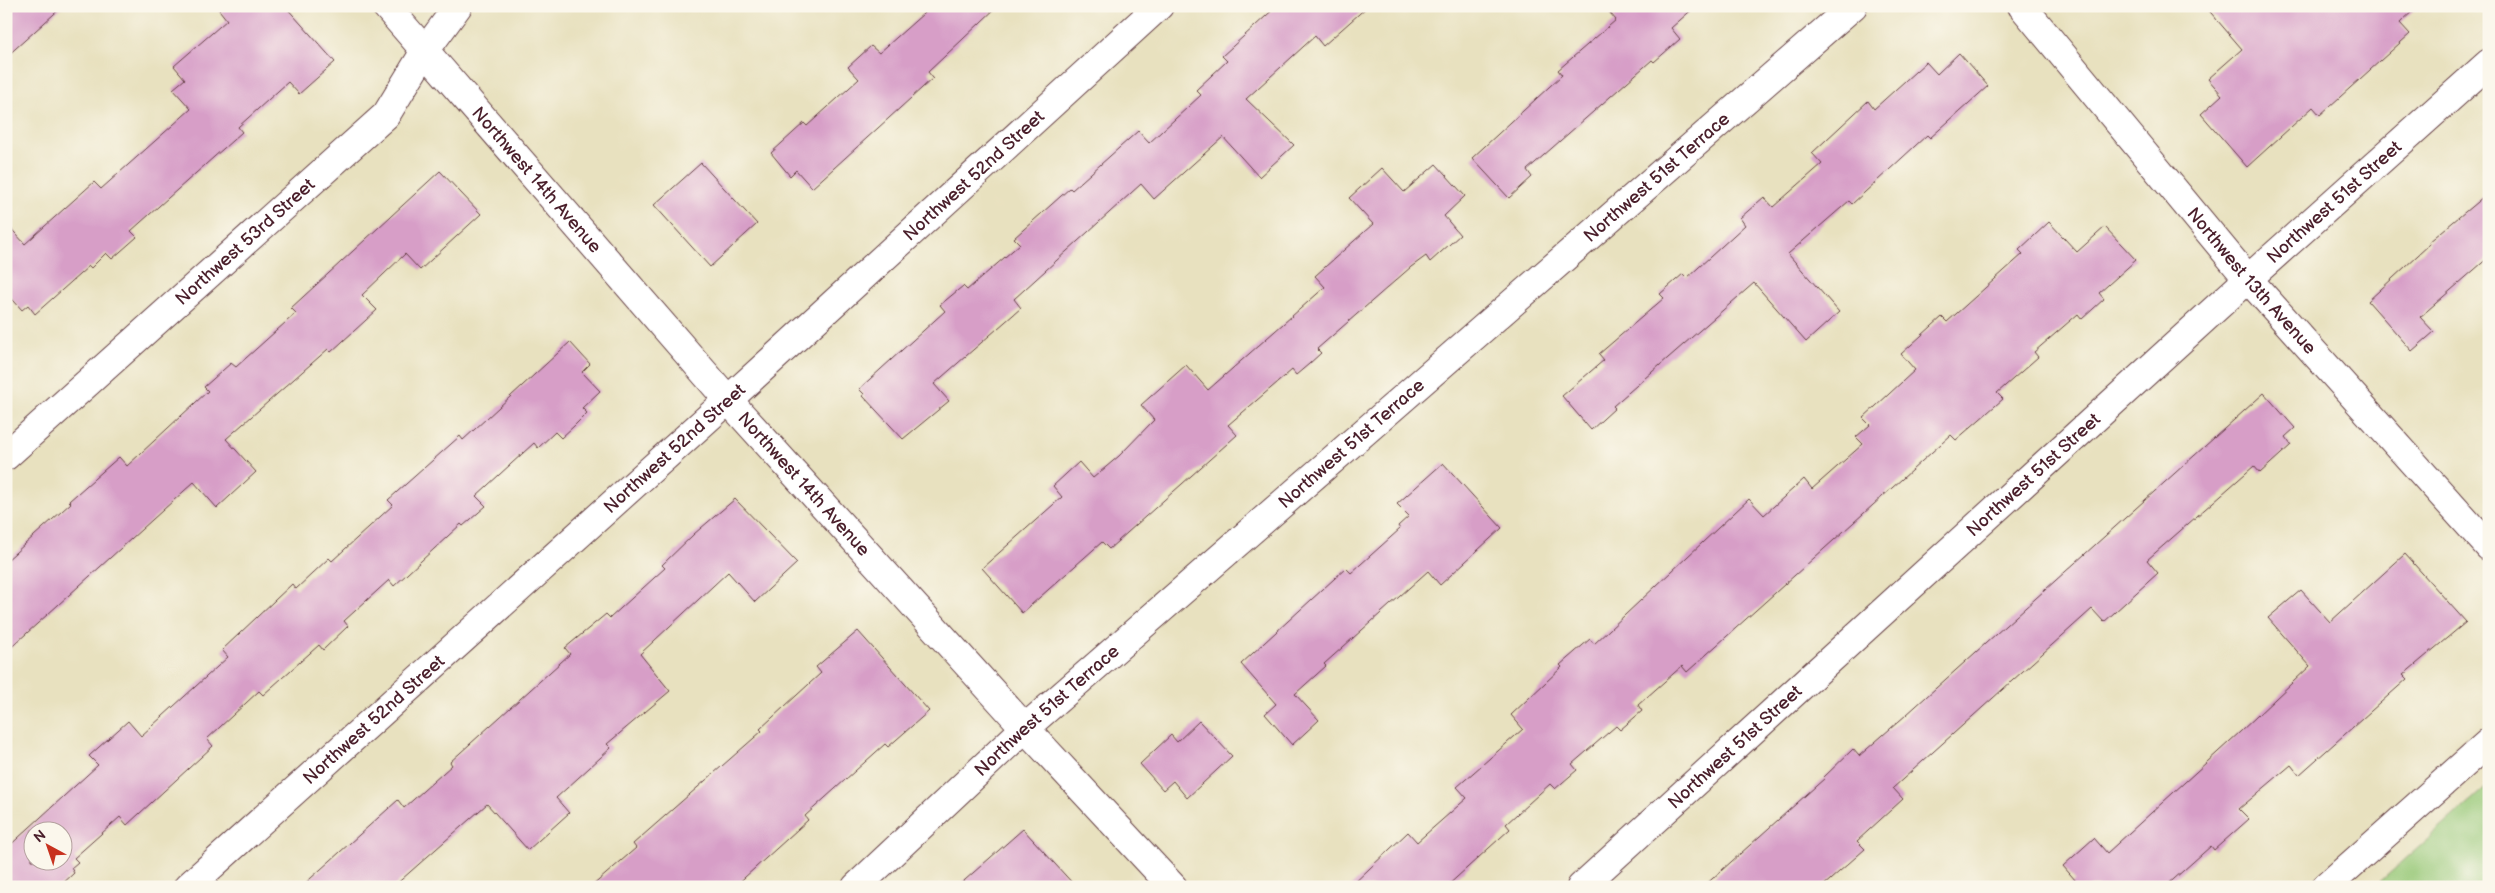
<svg xmlns="http://www.w3.org/2000/svg" width="2495" height="893" font-family="'Balsamiq Sans',sans-serif">
<style>
.green{fill:#99c979;stroke:#727452}
.building{fill:#d79ec7;fill-rule:evenodd}
.lines{fill:none;stroke-linecap:round;stroke-linejoin:round}
.minor-casing{stroke:#623c41;stroke-width:30}
.minor{stroke:#fff;stroke-width:28}
.labels{text-anchor:middle;stroke-width:4;stroke-linejoin:round;paint-order:stroke}
.street-label{font-size:18px;fill:#4a1f2b;stroke:#fbf7ec}
</style>
<rect width="100%" height="100%" fill="#fbf7ec"/>
<filter id="ink" filterUnits="userSpaceOnUse"><feTurbulence type="fractalNoise" baseFrequency=".02" numOctaves="2"/><feDisplacementMap in="SourceGraphic" scale="10" xChannelSelector="R" yChannelSelector="G"/><feConvolveMatrix kernelMatrix="1 2 1 2 8 2 1 2 1" color-interpolation-filters="sRGB"/></filter>
<filter id="wash" filterUnits="userSpaceOnUse"><feTurbulence type="fractalNoise" baseFrequency=".0096" numOctaves="4" result="noise"/><feDisplacementMap in="SourceGraphic" scale="20" xChannelSelector="R" yChannelSelector="G"/><feGaussianBlur stdDeviation="1.12" result="paint"/><feColorMatrix in="noise" values="0 0 0 0 0 0 0 0 0 0 0 0 0 0 0 0 0 1.4 0 .05"/><feComposite in="paint" operator="in"/></filter>
<g filter="url(#wash)">
<rect width="100%" height="100%" fill="#e8e1bf"/>
<path class="green" d="M 2489,785 L 2489,887 L 2374,887 Z"/>
<g id="blocks">
<g class="building">
<path d="M 6,6 L 63,6 L 6,57 Z"/>
<path d="M 216,6 L 285,6 L 335,62 L 299,94 L 288,82 L 238,127 L 242,132 L 131,231 L 137,237 L 112,259 L 106,253 L 91,268 L 89,266 L 35,314 L 28,305 L 22,310 L 6,292 L 6,223 L 25,244 L 94,182 L 101,189 L 191,109 L 173,89 L 185,79 L 174,66 L 227,20 Z"/>
<path d="M 932,6 L 998,6 L 928,72 L 933,78 L 812,188 L 796,170 L 790,176 L 771,153 L 804,123 L 807,126 L 859,79 L 848,67 L 871,46 L 879,53 Z"/>
<path d="M 1277,6 L 1368,6 L 1323,46 L 1315,36 L 1246,99 L 1294,145 L 1259,177 L 1223,137 L 1154,199 L 1141,184 L 1014,299 L 1021,308 L 934,384 L 949,401 L 903,439 L 863,396 L 864,394 L 859,389 L 945,311 L 940,305 L 963,286 L 967,290 L 1020,244 L 1014,238 L 1070,188 L 1072,190 L 1138,131 L 1149,143 L 1201,95 L 1196,90 L 1227,61 L 1222,56 Z"/>
<path d="M 1604,6 L 1696,6 L 1671,28 L 1680,39 L 1654,62 L 1652,60 L 1527,170 L 1532,177 L 1509,198 L 1472,158 L 1562,75 L 1558,70 L 1616,20 Z"/>
<path d="M 2205,6 L 2418,6 L 2400,23 L 2410,34 L 2320,115 L 2313,107 L 2247,167 L 2201,114 L 2222,95 L 2208,79 L 2242,49 Z"/>
<path d="M 1959,53 L 1988,86 L 1930,138 L 1927,135 L 1852,204 L 1849,201 L 1788,254 L 1839,312 L 1806,342 L 1754,283 L 1613,406 L 1615,408 L 1591,430 L 1562,396 L 1604,360 L 1599,354 L 1664,298 L 1660,294 L 1683,274 L 1687,278 L 1745,225 L 1740,218 L 1764,197 L 1773,207 L 1822,164 L 1812,153 L 1868,101 L 1874,109 L 1926,62 L 1937,74 Z"/>
<path d="M 701,163 L 757,224 L 710,267 L 654,205 Z"/>
<path d="M 1436,164 L 1465,196 L 1444,216 L 1460,235 L 1430,262 L 1426,256 L 1411,267 L 1317,349 L 1321,353 L 1309,364 L 1296,375 L 1292,370 L 1228,425 L 1237,435 L 1109,549 L 1102,542 L 1022,613 L 982,568 L 1062,497 L 1053,486 L 1079,462 L 1093,478 L 1119,456 L 1154,420 L 1141,405 L 1186,365 L 1208,390 L 1325,287 L 1315,276 L 1373,224 L 1349,198 L 1382,168 L 1404,192 Z"/>
<path d="M 440,171 L 481,214 L 420,270 L 405,254 L 362,295 L 377,310 L 331,352 L 328,349 L 226,439 L 256,472 L 217,508 L 194,482 L 6,652 L 6,561 L 71,503 L 69,501 L 119,457 L 127,466 L 208,391 L 204,387 L 231,363 L 236,367 L 296,313 L 291,308 Z"/>
<path d="M 2489,192 L 2489,257 L 2420,317 L 2434,332 L 2412,351 L 2368,301 L 2430,244 L 2429,242 Z"/>
<path d="M 2049,222 L 2077,252 L 2105,227 L 2136,260 L 2099,293 L 2104,299 L 2082,319 L 2078,314 L 2034,352 L 2038,357 L 1997,393 L 2003,399 L 1956,440 L 1951,435 L 1687,672 L 1682,666 L 1638,705 L 1642,711 L 1620,730 L 1616,726 L 1572,764 L 1577,770 L 1555,789 L 1550,784 L 1506,824 L 1510,829 L 1446,887 L 1350,887 L 1408,832 L 1417,842 L 1467,798 L 1457,787 L 1523,729 L 1511,715 L 1562,667 L 1560,665 L 1590,639 L 1594,644 L 1749,499 L 1764,515 L 1804,479 L 1812,489 L 1863,444 L 1856,437 L 1870,425 L 1863,418 L 1915,370 L 1901,354 L 1942,317 L 1947,322 L 2023,254 L 2019,250 Z"/>
<path d="M 570,342 L 590,364 L 582,372 L 600,391 L 582,408 L 587,413 L 574,426 L 561,438 L 555,432 L 538,448 L 534,443 L 476,496 L 486,506 L 463,526 L 461,524 L 394,586 L 389,580 L 344,621 L 348,626 L 323,650 L 319,645 L 263,695 L 259,691 L 207,739 L 213,746 L 127,825 L 120,817 L 74,858 L 78,862 L 71,868 L 74,873 L 59,887 L 6,887 L 6,849 L 98,765 L 89,756 L 128,721 L 141,736 L 228,657 L 222,650 L 292,584 L 296,589 L 329,558 L 332,561 L 393,505 L 388,500 L 460,436 L 463,440 ZM 32,830 L 62,830 L 62,860 L 32,860 Z"/>
<path d="M 2264,393 L 2295,428 L 2285,437 L 2291,445 L 2260,473 L 2254,466 L 2147,560 L 2158,573 L 2104,622 L 2092,609 L 1893,788 L 1903,799 L 1857,841 L 1865,849 L 1822,887 L 1703,887 L 1825,778 L 1824,777 L 1853,749 L 1859,756 L 1906,715 Z"/>
<path d="M 1443,463 L 1502,528 L 1440,585 L 1428,571 L 1324,664 L 1326,666 L 1295,694 L 1319,720 L 1292,745 L 1265,714 L 1276,704 L 1241,664 L 1346,568 L 1351,573 L 1400,529 L 1398,526 L 1409,516 L 1397,504 Z"/>
<path d="M 735,499 L 797,563 L 755,602 L 728,572 L 640,654 L 670,691 L 607,744 L 611,748 L 556,798 L 569,813 L 528,850 L 487,804 L 393,887 L 301,887 L 398,800 L 404,808 L 452,765 L 450,762 L 570,654 L 565,648 L 606,614 L 610,618 L 665,568 L 662,565 L 694,534 Z"/>
<path d="M 2405,554 L 2466,622 L 2403,675 L 2407,679 L 2299,775 L 2291,765 L 2239,809 L 2249,819 L 2214,850 L 2211,846 L 2165,887 L 2069,887 L 2076,881 L 2063,866 L 2094,838 L 2107,853 L 2240,732 L 2310,666 L 2268,618 L 2301,590 L 2330,622 Z"/>
<path d="M 858,631 L 929,711 L 888,747 L 885,744 L 805,816 L 808,820 L 734,887 L 591,887 L 636,848 L 633,844 L 762,731 L 760,729 L 821,673 L 816,667 Z"/>
<path d="M 1199,721 L 1232,756 L 1187,798 L 1173,781 L 1163,790 L 1140,764 L 1171,735 L 1177,742 Z"/>
<path d="M 1023,829 L 1076,887 L 957,887 Z"/>
</g>
</g>
</g>
<g filter="url(#ink)">
<use href="#blocks" fill-opacity="0" stroke="#623c41" stroke-width="1"/>
<g class="lines">
<g class="minor-casing">
<g id="minor">
<path id="s1" d="M 386,6 L 728,400 L 1025,728 L 1173,887"/>
<path id="s2" d="M 2022,6 L 2248,279 L 2489,547"/>
<path id="s3" d="M 6,456 L 386,115 L 425,51 L 458,6"/>
<path id="s4" d="M 188,887 L 728,400 L 1159,6"/>
<path id="s5" d="M 856,887 L 1025,728 L 1853,6"/>
<path id="s6" d="M 1581,887 L 2248,279 L 2489,63"/>
<path d="M 2326,887 L 2489,742"/>
</g>
</g>
<use href="#minor" class="minor"/>
</g>
</g>
<g class="labels">
<g class="street-label">
<text dy="6" stroke="none"><textPath href="#s4" startOffset="1060">Northwest 52nd Street</textPath></text>
<text dy="6" stroke="none"><textPath href="#s5" startOffset="1070">Northwest 51st Terrace</textPath></text>
<text dy="6" stroke="none"><textPath href="#s1" startOffset="230">Northwest 14th Avenue</textPath></text>
<text dy="6" stroke="none"><textPath href="#s6" startOffset="1018">Northwest 51st Street</textPath></text>
<text dy="6" stroke="none"><textPath href="#s3" startOffset="321">Northwest 53rd Street</textPath></text>
<text dy="6" stroke="none"><textPath href="#s2" startOffset="358">Northwest 13th Avenue</textPath></text>
<text dy="6" stroke="none"><textPath href="#s5" startOffset="665">Northwest 51st Terrace</textPath></text>
<text dy="6" stroke="none"><textPath href="#s4" startOffset="655">Northwest 52nd Street</textPath></text>
<text dy="6" stroke="none"><textPath href="#s6" startOffset="612">Northwest 51st Street</textPath></text>
<text dy="6" stroke="none"><textPath href="#s1" startOffset="635">Northwest 14th Avenue</textPath></text>
<text dy="6" stroke="none"><textPath href="#s5" startOffset="260">Northwest 51st Terrace</textPath></text>
<text dy="6" stroke="none"><textPath href="#s4" startOffset="250">Northwest 52nd Street</textPath></text>
<text dy="6" stroke="none"><textPath href="#s6" startOffset="208">Northwest 51st Street</textPath></text>
</g>
</g>
<rect width="2495" height="893" fill="none" stroke="#fbf7ec" stroke-width="25"/>
<g transform="translate(48 846) rotate(320)"><circle r="24" fill="#fbf7ec" stroke="#b4a19f"/>
<path d="M0-4L9 19L0 12L-9 19Z" fill="#c8321e"/>
<text y="-8" font-size="14" font-weight="bold" text-anchor="middle" fill="#4a1f2b">N</text>
</g>
</svg>
